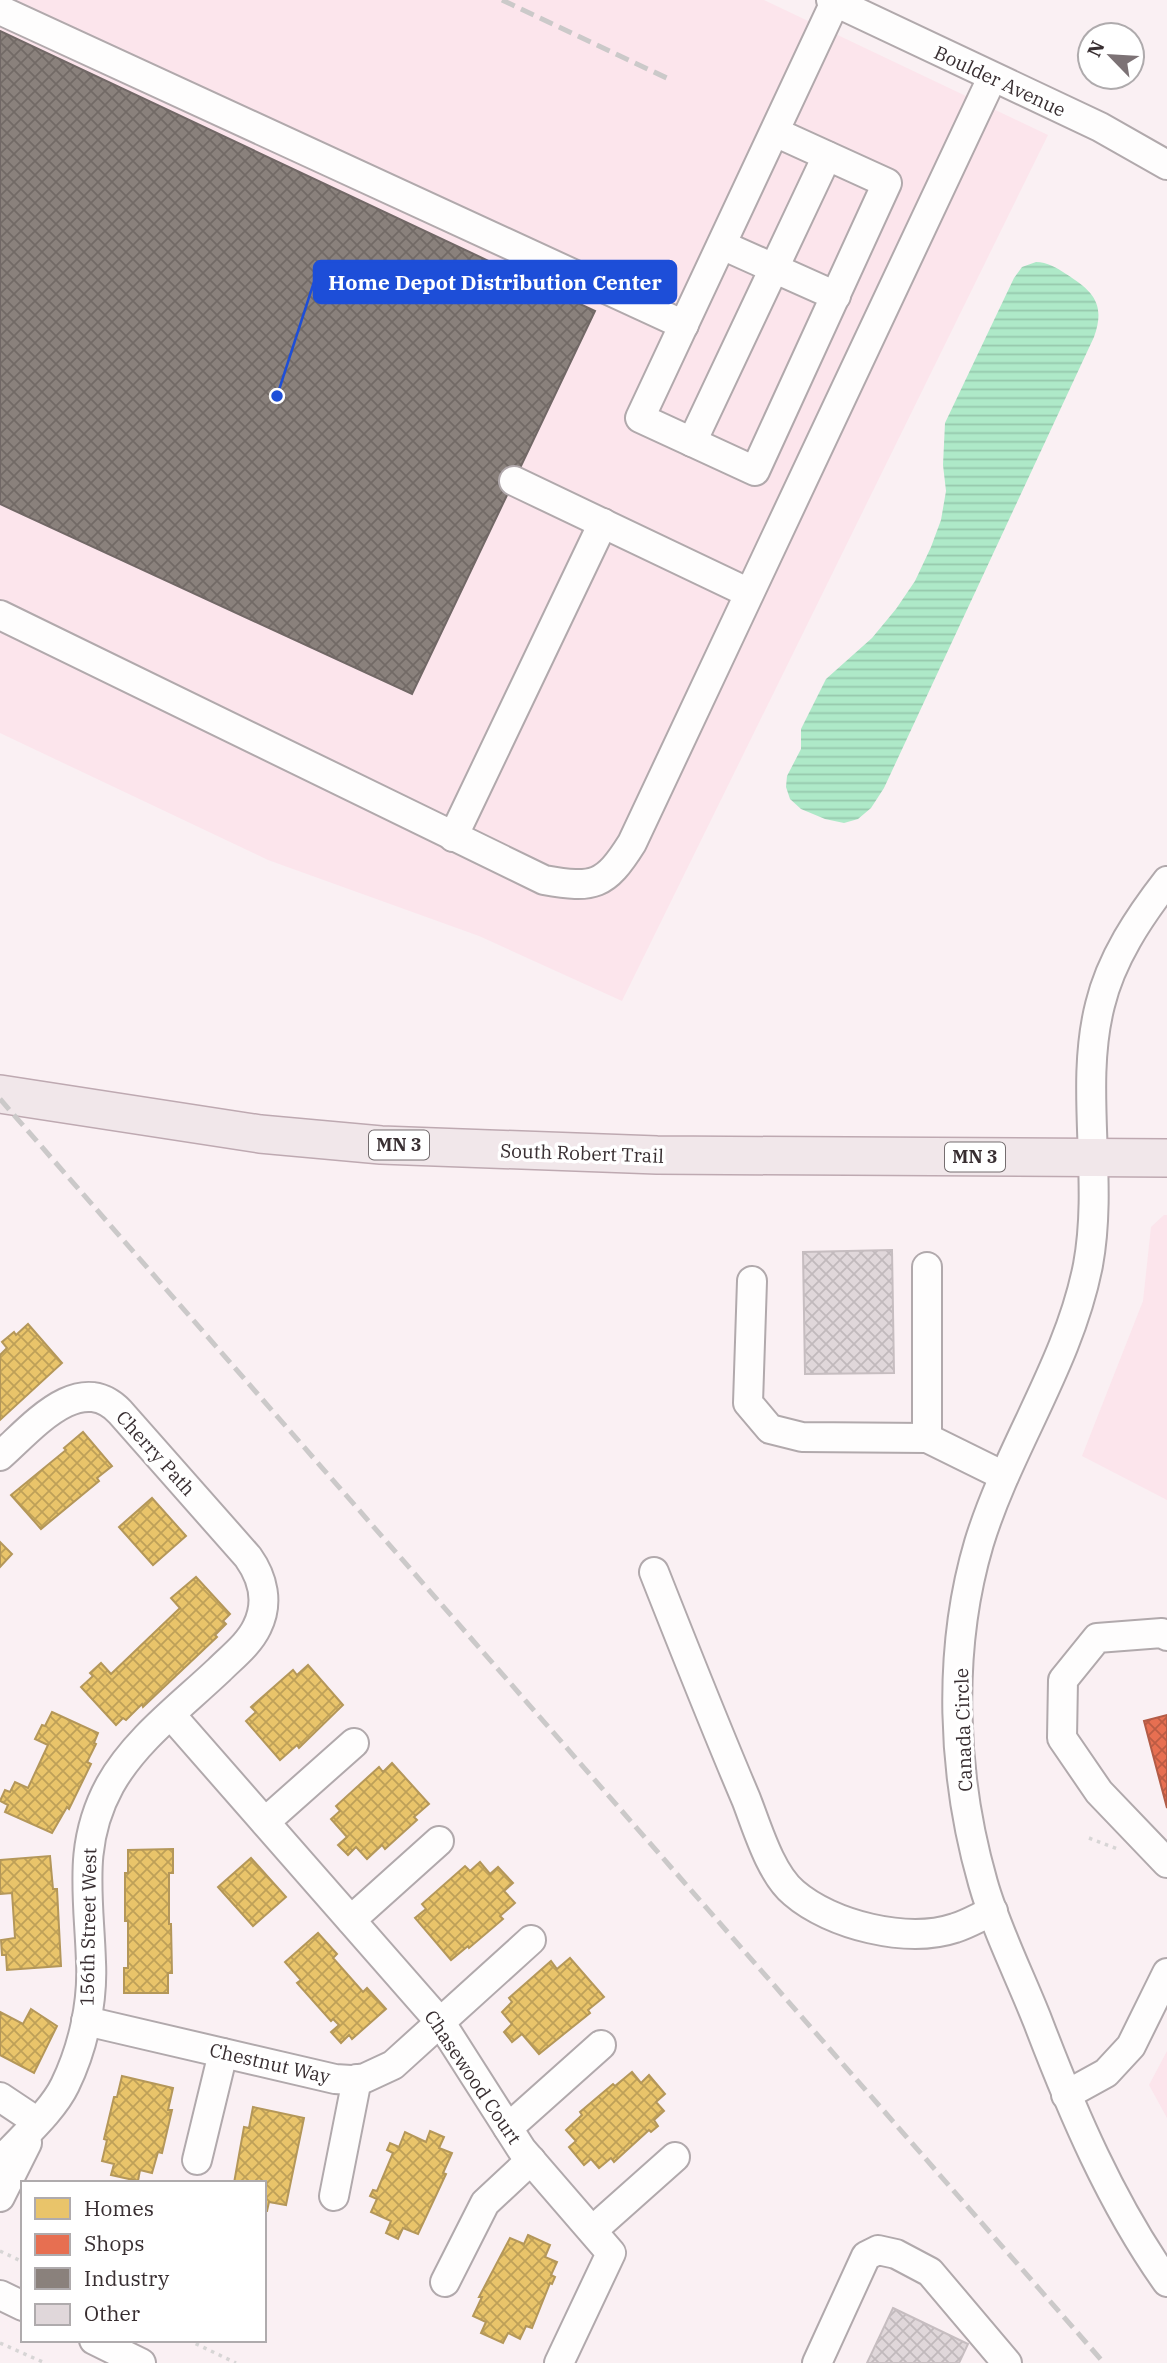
<svg xmlns="http://www.w3.org/2000/svg" width="1167" height="2363" font-family="'IBM Plex Serif',serif">
<style>
.built{fill:#fce5ec}
.water{fill:url(#water-rules)}
.homes{fill:url(#homes-cross-hatch);stroke:#b49759;stroke-width:2}
.shops{fill:url(#shops-cross-hatch);stroke:#b25c47;stroke-width:2}
.industry{fill:url(#industry-cross-hatch);stroke:#716866;stroke-width:2}
.building{fill:url(#building-cross-hatch);stroke:#c6bdc0;stroke-width:2}
.lines{fill:none;stroke-linecap:round;stroke-linejoin:round}
.minor-casing{stroke:#b1a9ac;stroke-width:32}
.major-casing{stroke:#bea9b1;stroke-width:40}
.path{stroke:#d7d5d5;stroke-width:3.5;stroke-dasharray:3.5 5;stroke-linecap:butt}
.minor{stroke:#fefdfd;stroke-width:28}
.major{stroke:#f1e7ea;stroke-width:37}
.rail{stroke:#cbc9c9;stroke-width:5;stroke-dasharray:14 7;stroke-linecap:butt}
.labels{text-anchor:middle;stroke-width:7;stroke-linejoin:round;paint-order:stroke}
.shield{fill:#fff;stroke:#746d6f;stroke-width:2}
.shield-label{font-size:18px;font-weight:bold;fill:#382e31}
.street-label{font-size:19px;fill:#382e31;stroke:#fff}
.leader{fill:none;stroke:#1d4ed8;stroke-width:2.5}
.callout-dot{fill:#1d4ed8;stroke:#fff;stroke-width:2.5}
.callout{fill:#1d4ed8;stroke:#1d4ed8;stroke-width:2.5}
.callout-label{font-size:21px;text-anchor:middle;font-weight:bold;fill:#fff}
</style>
<defs>
<pattern id="water-rules" width="6" height="5" patternUnits="userSpaceOnUse" patternTransform="scale(1.75)"><rect width="6" height="5" fill="#aee9c8"/><path d="M0 2.5h6" fill="none" stroke="#96c8ac"/></pattern>
<pattern id="homes-cross-hatch" width="8" height="8" patternUnits="userSpaceOnUse" patternTransform="scale(1.75)"><rect width="8" height="8" fill="#e9c46a"/><path d="M0 0l8 8M0 8l8-8" fill="none" stroke="#bea058"/></pattern>
<pattern id="shops-cross-hatch" width="8" height="8" patternUnits="userSpaceOnUse" patternTransform="scale(1.75)"><rect width="8" height="8" fill="#e76f51"/><path d="M0 0l8 8M0 8l8-8" fill="none" stroke="#bc5c44"/></pattern>
<pattern id="industry-cross-hatch" width="8" height="8" patternUnits="userSpaceOnUse" patternTransform="scale(1.75)"><rect width="8" height="8" fill="#8a817c"/><path d="M0 0l8 8M0 8l8-8" fill="none" stroke="#726a66"/></pattern>
<pattern id="building-cross-hatch" width="8" height="8" patternUnits="userSpaceOnUse" patternTransform="scale(1.75)"><rect width="8" height="8" fill="#e0d7da"/><path d="M0 0l8 8M0 8l8-8" fill="none" stroke="#c1b9bc"/></pattern>
</defs>
<rect width="100%" height="100%" fill="#faf0f3"/>
<g class="built">
<path d="M 0,0 L 764,0 L 1048,135 L 622,1001 L 479,936 L 268,860 L 0,733 Z"/>
<path d="M 1164,1215 L 1167,1215 L 1167,1500 L 1082,1456 L 1143,1301 L 1151,1227 Z"/>
<path d="M 1167,2051 L 1167,2118 L 1149,2085 Z"/>
</g>
<path class="water" d="M 1036,262 C 1047,262 1057,268 1066,274 C 1093,291 1106,304 1094,337 L 884,788 L 871,808 L 858,819 L 844,823 L 825,819 L 801,809 L 790,799 L 786,787 L 787,776 L 801,749 L 801,729 L 826,679 L 872,638 L 896,609 L 915,581 L 931,547 L 941,520 L 946,491 L 943,465 L 945,423 L 1014,278 L 1022,267 Z"/>
<g class="homes">
<path d="M 28,1324 L 62,1363 L 0,1420 L 0,1355 L 7,1348 L 2,1342 L 14,1332 L 16,1335 Z"/>
<path d="M 83,1432 L 112,1466 L 97,1478 L 99,1481 L 41,1529 L 11,1495 L 66,1450 L 64,1448 Z"/>
<path d="M 152,1498 L 186,1536 L 153,1565 L 119,1527 Z"/>
<path d="M 0,1542 L 12,1554 L 0,1567 Z"/>
<path d="M 196,1577 L 230,1614 L 223,1621 L 226,1624 L 215,1635 L 217,1637 L 143,1707 L 142,1704 L 126,1720 L 123,1718 L 116,1725 L 81,1687 L 93,1676 L 90,1673 L 101,1663 L 111,1674 L 180,1608 L 171,1598 Z"/>
<path d="M 308,1665 L 343,1705 L 299,1748 L 297,1745 L 280,1760 L 246,1721 L 256,1712 L 251,1707 L 293,1670 L 297,1675 Z"/>
<path d="M 52,1712 L 98,1733 L 94,1743 L 96,1744 L 87,1762 L 91,1764 L 69,1809 L 67,1807 L 52,1833 L 5,1812 L 8,1805 L 0,1801 L 5,1790 L 10,1792 L 15,1782 L 28,1788 L 48,1745 L 35,1739 L 42,1725 L 45,1726 Z"/>
<path d="M 392,1763 L 429,1804 L 414,1817 L 417,1820 L 385,1849 L 382,1845 L 367,1859 L 356,1847 L 348,1855 L 338,1845 L 347,1837 L 331,1819 L 340,1811 L 336,1806 L 379,1767 L 383,1772 Z"/>
<path d="M 173,1849 L 173,1873 L 169,1873 L 169,1924 L 171,1924 L 172,1973 L 168,1973 L 168,1993 L 124,1993 L 124,1968 L 128,1968 L 128,1921 L 125,1921 L 125,1873 L 128,1873 L 128,1850 Z"/>
<path d="M 50,1856 L 53,1889 L 57,1889 L 61,1966 L 7,1970 L 6,1955 L 2,1955 L 1,1940 L 15,1938 L 12,1893 L 0,1894 L 0,1860 Z"/>
<path d="M 251,1858 L 286,1897 L 253,1926 L 218,1887 Z"/>
<path d="M 480,1862 L 490,1874 L 498,1867 L 513,1883 L 504,1891 L 515,1903 L 500,1916 L 503,1919 L 469,1948 L 468,1946 L 451,1960 L 415,1918 L 426,1909 L 422,1904 L 465,1866 L 470,1871 Z"/>
<path d="M 318,1933 L 337,1954 L 333,1958 L 363,1992 L 367,1988 L 386,2009 L 352,2039 L 349,2035 L 341,2043 L 331,2032 L 339,2025 L 333,2019 L 331,2021 L 297,1983 L 301,1980 L 285,1962 Z"/>
<path d="M 570,1958 L 604,1997 L 588,2010 L 590,2013 L 539,2054 L 522,2034 L 512,2042 L 504,2032 L 512,2024 L 502,2012 L 512,2002 L 509,1998 L 551,1961 L 557,1969 Z"/>
<path d="M 31,2009 L 57,2026 L 34,2073 L 0,2055 L 0,2012 L 23,2024 Z"/>
<path d="M 632,2072 L 641,2083 L 649,2075 L 665,2094 L 656,2102 L 664,2111 L 654,2120 L 658,2126 L 651,2132 L 649,2130 L 614,2162 L 611,2158 L 599,2168 L 591,2159 L 584,2165 L 569,2147 L 576,2141 L 566,2130 L 582,2115 L 580,2112 L 613,2084 L 615,2086 Z"/>
<path d="M 122,2076 L 173,2088 L 168,2110 L 172,2110 L 162,2153 L 158,2152 L 152,2173 L 140,2170 L 138,2181 L 111,2175 L 114,2164 L 102,2161 L 107,2140 L 104,2139 L 114,2097 L 117,2097 Z"/>
<path d="M 253,2107 L 304,2118 L 286,2205 L 269,2202 L 267,2211 L 264,2211 L 264,2183 L 234,2183 L 244,2127 L 249,2128 Z"/>
<path d="M 430,2131 L 444,2137 L 439,2148 L 452,2153 L 443,2173 L 446,2174 L 418,2234 L 403,2228 L 398,2239 L 386,2233 L 391,2221 L 371,2212 L 377,2199 L 370,2196 L 373,2190 L 377,2191 L 393,2153 L 387,2150 L 390,2143 L 399,2147 L 405,2132 L 426,2142 Z"/>
<path d="M 528,2235 L 550,2245 L 545,2257 L 557,2262 L 551,2275 L 555,2277 L 552,2284 L 550,2283 L 532,2328 L 526,2326 L 520,2339 L 508,2333 L 503,2343 L 481,2333 L 486,2322 L 473,2316 L 482,2297 L 479,2297 L 510,2238 L 524,2244 Z"/>
</g>
<path class="shops" d="M 1167,1715 L 1167,1808 L 1144,1721 Z"/>
<path class="industry" d="M 0,31 L 595,311 L 412,694 L 0,504 Z"/>
<g class="building">
<path d="M 892,1250 L 894,1373 L 805,1374 L 803,1252 Z"/>
<path d="M 893,2308 L 968,2344 L 959,2363 L 867,2363 Z"/>
</g>
<g class="lines">
<g class="minor-casing">
<g id="minor">
<path d="M 831,0 L 1100,127 L 1167,165"/>
<path d="M 0,10 L 684,325"/>
<path d="M 775,132 L 887,183 L 755,471 L 640,418 L 835,2"/>
<path d="M 722,245 L 836,296"/>
<path d="M 692,442 L 827,156"/>
<path d="M 514,481 L 749,593"/>
<path d="M 0,615 L 544,880 C 594,889 605,886 632,843 L 992,78"/>
<path d="M 453,837 L 603,523"/>
<path d="M 1167,881 C 1139,917 1111,959 1100,1005 C 1079,1087 1104,1179 1088,1265 C 1069,1363 1008,1448 979,1543 C 947,1651 952,1775 983,1883 C 996,1929 1020,1976 1038,2022 C 1072,2111 1111,2203 1167,2282"/>
<path d="M 752,1281 L 748,1403 L 770,1429 L 802,1437 L 927,1438 L 1004,1476"/>
<path d="M 927,1438 L 927,1267"/>
<path d="M 0,1456 C 31,1429 79,1369 120,1412 L 248,1557 C 263,1578 269,1603 257,1627 C 249,1644 232,1657 219,1670 C 181,1706 135,1740 110,1785 C 77,1845 89,1897 91,1962 C 93,2003 83,2048 65,2085 C 52,2112 20,2139 0,2162"/>
<path d="M 654,1572 C 684,1648 714,1724 746,1799 C 757,1827 770,1873 794,1893 C 831,1925 907,1944 955,1928 C 968,1924 981,1916 993,1911"/>
<path d="M 1167,1636 L 1162,1633 L 1097,1638 L 1063,1680 L 1062,1738 L 1099,1792 L 1167,1863"/>
<path d="M 171,1715 L 441,2023 L 522,2150 L 611,2253 L 559,2363"/>
<path d="M 265,1822 L 354,1743"/>
<path d="M 351,1920 L 439,1841"/>
<path d="M 86,2021 L 335,2079 L 351,2080 L 365,2078 L 393,2065 L 531,1940"/>
<path d="M 1066,2095 L 1106,2073 L 1131,2046 L 1167,1973"/>
<path d="M 0,2097 L 36,2121"/>
<path d="M 508,2128 L 601,2045"/>
<path d="M 197,2160 L 223,2053"/>
<path d="M 334,2196 L 357,2079"/>
<path d="M 0,2197 L 27,2143"/>
<path d="M 593,2230 L 675,2157"/>
<path d="M 445,2282 L 485,2203 L 531,2160"/>
<path d="M 0,2295 L 23,2306"/>
<path d="M 94,2340 L 141,2363"/>
<path d="M 817,2363 L 866,2256 L 878,2250 L 896,2254 L 930,2272 L 1007,2363"/>
</g>
</g>
<g class="major-casing">
<path id="major" d="M 0,1094 L 260,1134 L 381,1145 L 657,1155 L 1167,1158"/>
</g>
<g class="path">
<path d="M 1089,1838 L 1120,1850"/>
<path d="M 0,2251 L 23,2262"/>
<path d="M 188,2340 L 236,2363"/>
<path d="M 0,2343 L 45,2363"/>
</g>
<use href="#minor" class="minor"/>
<use href="#major" class="major"/>
<g class="rail">
<path d="M 502,0 L 671,80"/>
<path d="M 0,1099 L 1104,2363"/>
</g>
</g>
<g class="labels">
<g class="shield">
<rect x="369" y="1130.5" width="60" height="29" rx="5"/>
<rect x="945" y="1142.5" width="60" height="29" rx="5"/>
</g>
<g class="shield-label">
<text x="399" y="1151">MN 3</text>
<text x="975" y="1163">MN 3</text>
</g>
<g class="street-label">
<text transform="translate(1000 81) rotate(25)" y="7">Boulder Avenue</text>
<text transform="translate(582 1153) rotate(2)" y="7">South Robert Trail</text>
<text transform="translate(156 1453) rotate(48)" y="7">Cherry Path</text>
<text transform="translate(963 1730) rotate(-92)" y="7">Canada Circle</text>
<text transform="translate(88 1927) rotate(-89)" y="7">156th Street West</text>
<text transform="translate(270 2063) rotate(13)" y="7">Chestnut Way</text>
<text transform="translate(473 2077) rotate(56)" y="7">Chasewood Court</text>
</g>
</g>
<path class="leader" d="M277 396L314 282"/>
<circle class="callout-dot" cx="277" cy="396" r="7"/>
<rect class="callout" x="314" y="261" width="362" height="42" rx="7"/>
<g class="callout-label">
<text x="495" y="290">Home Depot Distribution Center</text>
</g>
<rect x="21" y="2181" width="245" height="161" fill="#ffffff" stroke="#afabad" stroke-width="2"/>
<rect x="35" y="2198" width="35" height="21" fill="#e9c46a" stroke="#afabad" stroke-width="2"/>
<text x="84" y="2216" font-size="21" fill="#382e31">Homes</text>
<rect x="35" y="2234" width="35" height="21" fill="#e76f51" stroke="#afabad" stroke-width="2"/>
<text x="84" y="2251" font-size="21" fill="#382e31">Shops</text>
<rect x="35" y="2268" width="35" height="21" fill="#8a817c" stroke="#afabad" stroke-width="2"/>
<text x="84" y="2286" font-size="21" fill="#382e31">Industry</text>
<rect x="35" y="2304" width="35" height="21" fill="#e0d7da" stroke="#afabad" stroke-width="2"/>
<text x="84" y="2321" font-size="21" fill="#382e31">Other</text>
<g transform="translate(1111 56) rotate(295)"><circle r="33" fill="#ffffff" stroke="#afabad" stroke-width="2"/>
<path d="M0-5L12 26L0 18L-12 26Z" fill="#7c7275"/>
<text y="-10" font-size="19" font-weight="bold" text-anchor="middle" fill="#382e31">N</text>
</g>
</svg>
